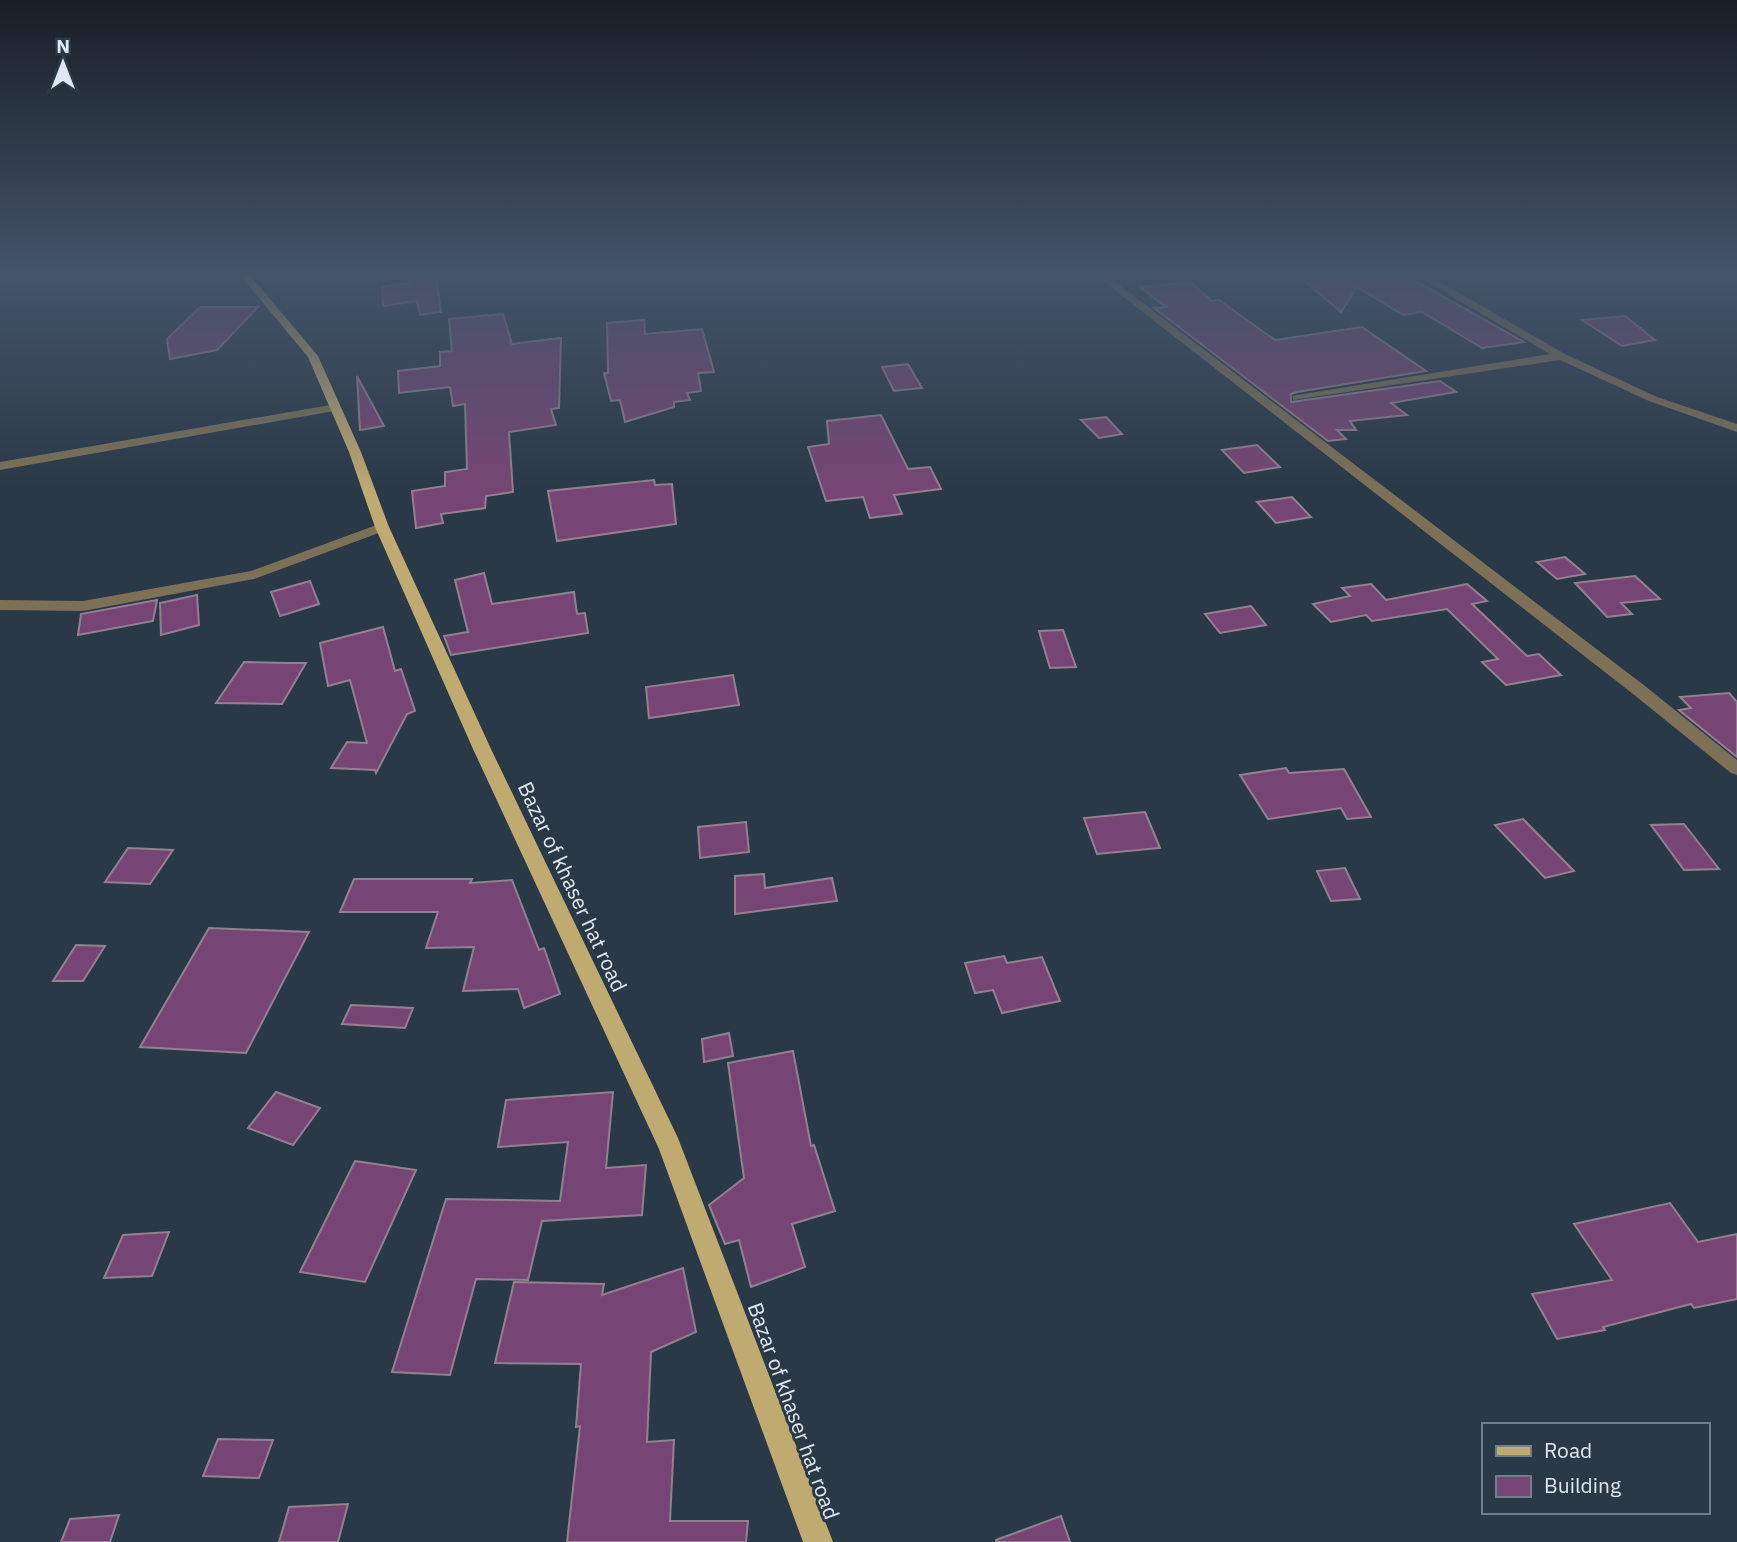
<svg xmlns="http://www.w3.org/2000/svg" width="1737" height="1542" font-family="'IBM Plex Sans',sans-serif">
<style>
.building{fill:#774573;stroke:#928090;stroke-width:2}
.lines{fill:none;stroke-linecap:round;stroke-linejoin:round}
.minor{fill:#7c7156;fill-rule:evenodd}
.primary{fill:#bfaa70;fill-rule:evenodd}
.labels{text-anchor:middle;stroke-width:6;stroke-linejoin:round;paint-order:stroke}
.street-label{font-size:21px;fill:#dfe8f1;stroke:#2a3947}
</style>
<rect width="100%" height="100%" fill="#2a3947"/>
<g class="building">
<path d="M 1296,274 L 1403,274 L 1524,342 L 1482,348 L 1422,312 L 1403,315 L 1357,287 L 1341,312 Z"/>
<path d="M 436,276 L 441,312 L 420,315 L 417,301 L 383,306 L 382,287 L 409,283 L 409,279 Z"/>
<path d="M 1190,282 L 1212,301 L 1219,300 L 1275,340 L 1362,327 L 1426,371 L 1297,392 L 1291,394 L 1291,402 L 1440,381 L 1456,392 L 1391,403 L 1407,415 L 1350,421 L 1356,430 L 1337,430 L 1346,439 L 1328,441 L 1154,308 L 1166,307 L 1140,287 Z"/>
<path d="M 200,307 L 258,307 L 217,350 L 170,359 L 167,339 Z"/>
<path d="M 503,314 L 512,344 L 561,338 L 559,408 L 551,409 L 556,425 L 509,432 L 513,492 L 486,496 L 485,508 L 441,514 L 443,523 L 416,528 L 412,491 L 445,486 L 445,472 L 467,469 L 465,404 L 453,406 L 450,387 L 399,393 L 398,371 L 440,366 L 440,352 L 452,351 L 449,319 Z"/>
<path d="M 1625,316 L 1655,340 L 1622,346 L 1582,320 Z"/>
<path d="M 644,320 L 645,334 L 702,329 L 714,372 L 698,373 L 701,391 L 687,393 L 690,400 L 674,402 L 674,407 L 625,422 L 620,400 L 611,401 L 604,373 L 608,373 L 607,323 Z"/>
<path d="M 908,364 L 922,388 L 894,391 L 882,367 Z"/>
<path d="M 357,376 L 384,426 L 360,430 Z"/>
<path d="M 881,415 L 908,469 L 930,467 L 941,489 L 894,495 L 902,514 L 870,518 L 863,497 L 826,501 L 808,447 L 829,444 L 827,421 Z"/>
<path d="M 1106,417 L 1122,434 L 1099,438 L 1081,420 Z"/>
<path d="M 1257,445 L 1280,467 L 1244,473 L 1222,450 Z"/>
<path d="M 654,480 L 655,485 L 672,484 L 676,524 L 557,541 L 548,491 Z"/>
<path d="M 1292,497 L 1311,517 L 1276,523 L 1257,502 Z"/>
<path d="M 1565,557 L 1585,574 L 1557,579 L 1537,562 Z"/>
<path d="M 484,573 L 492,604 L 574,592 L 577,614 L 585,613 L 588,633 L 451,655 L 444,636 L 468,632 L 455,580 Z"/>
<path d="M 1635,576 L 1660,599 L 1621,603 L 1632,614 L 1607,617 L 1575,583 Z"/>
<path d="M 310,581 L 319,604 L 280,616 L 271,592 Z"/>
<path d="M 1371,584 L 1386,600 L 1467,584 L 1487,601 L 1472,604 L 1527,656 L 1539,654 L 1561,675 L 1506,685 L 1482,662 L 1498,659 L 1447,609 L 1372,621 L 1366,615 L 1331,622 L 1313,604 L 1350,596 L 1342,588 Z"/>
<path d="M 197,595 L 199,625 L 161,635 L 160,603 Z"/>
<path d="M 157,600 L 153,621 L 78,635 L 81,614 Z"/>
<path d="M 1251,606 L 1266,625 L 1220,633 L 1205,614 Z"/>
<path d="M 383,627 L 395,671 L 401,669 L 415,711 L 407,714 L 376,773 L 375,770 L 331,768 L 347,742 L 367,743 L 350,680 L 328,686 L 320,643 Z"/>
<path d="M 1063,630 L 1076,667 L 1050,668 L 1039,631 Z"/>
<path d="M 244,662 L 287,663 L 306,663 L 282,704 L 216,703 Z"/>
<path d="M 733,675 L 739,705 L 649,718 L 646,687 Z"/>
<path d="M 1729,693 L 1737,702 L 1737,757 L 1679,710 L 1691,708 L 1680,697 Z"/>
<path d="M 1286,768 L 1289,773 L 1344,769 L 1371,817 L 1347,819 L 1341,808 L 1268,819 L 1240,775 Z"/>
<path d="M 1145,812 L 1160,848 L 1097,854 L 1084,818 Z"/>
<path d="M 1523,819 L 1574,871 L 1545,878 L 1495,825 Z"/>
<path d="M 746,822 L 749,852 L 700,858 L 698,827 Z"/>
<path d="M 1684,824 L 1719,869 L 1684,870 L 1651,825 Z"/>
<path d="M 128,848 L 173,850 L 150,884 L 105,882 Z"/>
<path d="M 1345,868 L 1360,899 L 1331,901 L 1317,871 Z"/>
<path d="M 764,874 L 765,888 L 832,878 L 837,901 L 735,914 L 735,876 Z"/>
<path d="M 354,879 L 472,879 L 470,883 L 512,880 L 539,950 L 544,948 L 560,994 L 524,1008 L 518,989 L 463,991 L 474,947 L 426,948 L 438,912 L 340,912 Z"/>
<path d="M 209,928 L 309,932 L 246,1053 L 140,1047 Z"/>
<path d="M 76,945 L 105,946 L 83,981 L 53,981 Z"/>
<path d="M 1004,956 L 1007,963 L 1042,957 L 1060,1001 L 1002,1013 L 993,990 L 975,993 L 965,963 Z"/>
<path d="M 351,1005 L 413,1008 L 405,1028 L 342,1024 Z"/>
<path d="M 729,1033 L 733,1056 L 704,1062 L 702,1039 Z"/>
<path d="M 793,1051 L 811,1146 L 814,1145 L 835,1211 L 792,1224 L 805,1267 L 751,1287 L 739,1240 L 725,1244 L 709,1205 L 744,1178 L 728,1063 Z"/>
<path d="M 276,1092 L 320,1108 L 293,1145 L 248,1128 Z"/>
<path d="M 613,1092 L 606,1168 L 646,1165 L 642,1215 L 542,1221 L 528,1280 L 476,1279 L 450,1375 L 392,1372 L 446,1199 L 560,1201 L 568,1142 L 498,1147 L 506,1100 Z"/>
<path d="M 355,1161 L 416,1170 L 365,1282 L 300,1272 Z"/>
<path d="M 1670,1203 L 1698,1242 L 1737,1234 L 1737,1299 L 1694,1308 L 1691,1304 L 1603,1327 L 1605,1330 L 1557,1339 L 1532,1294 L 1612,1280 L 1574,1224 Z"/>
<path d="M 169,1232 L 152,1276 L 104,1278 L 123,1235 Z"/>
<path d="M 683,1268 L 696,1332 L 651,1352 L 647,1442 L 674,1440 L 670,1521 L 748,1521 L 746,1542 L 567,1542 L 580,1426 L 576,1427 L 581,1364 L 495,1363 L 514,1282 L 604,1284 L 602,1295 Z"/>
<path d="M 218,1439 L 273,1440 L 259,1478 L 203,1476 Z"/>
<path d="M 348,1504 L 338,1542 L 279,1542 L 289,1507 Z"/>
<path d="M 119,1515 L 110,1542 L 61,1542 L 70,1519 Z"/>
<path d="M 1061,1516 L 1070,1542 L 996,1542 L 996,1540 Z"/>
</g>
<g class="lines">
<g class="minor">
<path d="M 1094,274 L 1105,274 L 1645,686 L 1737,760 L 1737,775 L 1731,773 L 1633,694 Z"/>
<path d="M 1414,274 L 1426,274 L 1565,354 L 1657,397 L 1737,424 L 1737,432 L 1649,401 L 1560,360 L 1293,400 L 1293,396 L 1297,395 L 1550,354 Z"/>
<path d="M 336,404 L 340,406 L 340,410 L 0,470 L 0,462 Z"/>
<path d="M 382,523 L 389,527 L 387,530 L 254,579 L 83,611 L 0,610 L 0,600 L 83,601 L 251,571 Z"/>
</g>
<path class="primary" d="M 239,274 L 249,274 L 318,356 L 361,452 L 389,527 L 491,749 L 678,1138 L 833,1542 L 803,1542 L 659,1149 L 473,749 L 375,527 L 349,452 L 308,357 Z"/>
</g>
<linearGradient id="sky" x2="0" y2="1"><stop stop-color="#171f27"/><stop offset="0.56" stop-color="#445469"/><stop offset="1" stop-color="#445469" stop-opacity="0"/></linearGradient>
<rect width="1737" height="490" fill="url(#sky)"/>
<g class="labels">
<g class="street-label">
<text transform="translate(572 887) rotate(65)" y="7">Bazar of khaser hat road</text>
<text transform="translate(793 1411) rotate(70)" y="7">Bazar of khaser hat road</text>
</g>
</g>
<rect x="1482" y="1423" width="228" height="91" fill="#2a3947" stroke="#727f8b" stroke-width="2"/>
<rect x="1496" y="1446" width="35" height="10" fill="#bfaa70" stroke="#727f8b" stroke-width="2"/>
<text x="1544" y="1458" font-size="21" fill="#dfe8f1">Road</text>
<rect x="1496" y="1476" width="35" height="21" fill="#774573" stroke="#727f8b" stroke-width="2"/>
<text x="1544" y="1493" font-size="21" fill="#dfe8f1">Building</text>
<g transform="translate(63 63)" stroke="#2a3947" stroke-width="5" paint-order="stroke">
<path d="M0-5L12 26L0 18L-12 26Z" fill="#dfe8f1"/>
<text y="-10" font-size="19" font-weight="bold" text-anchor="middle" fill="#dfe8f1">N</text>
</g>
</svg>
